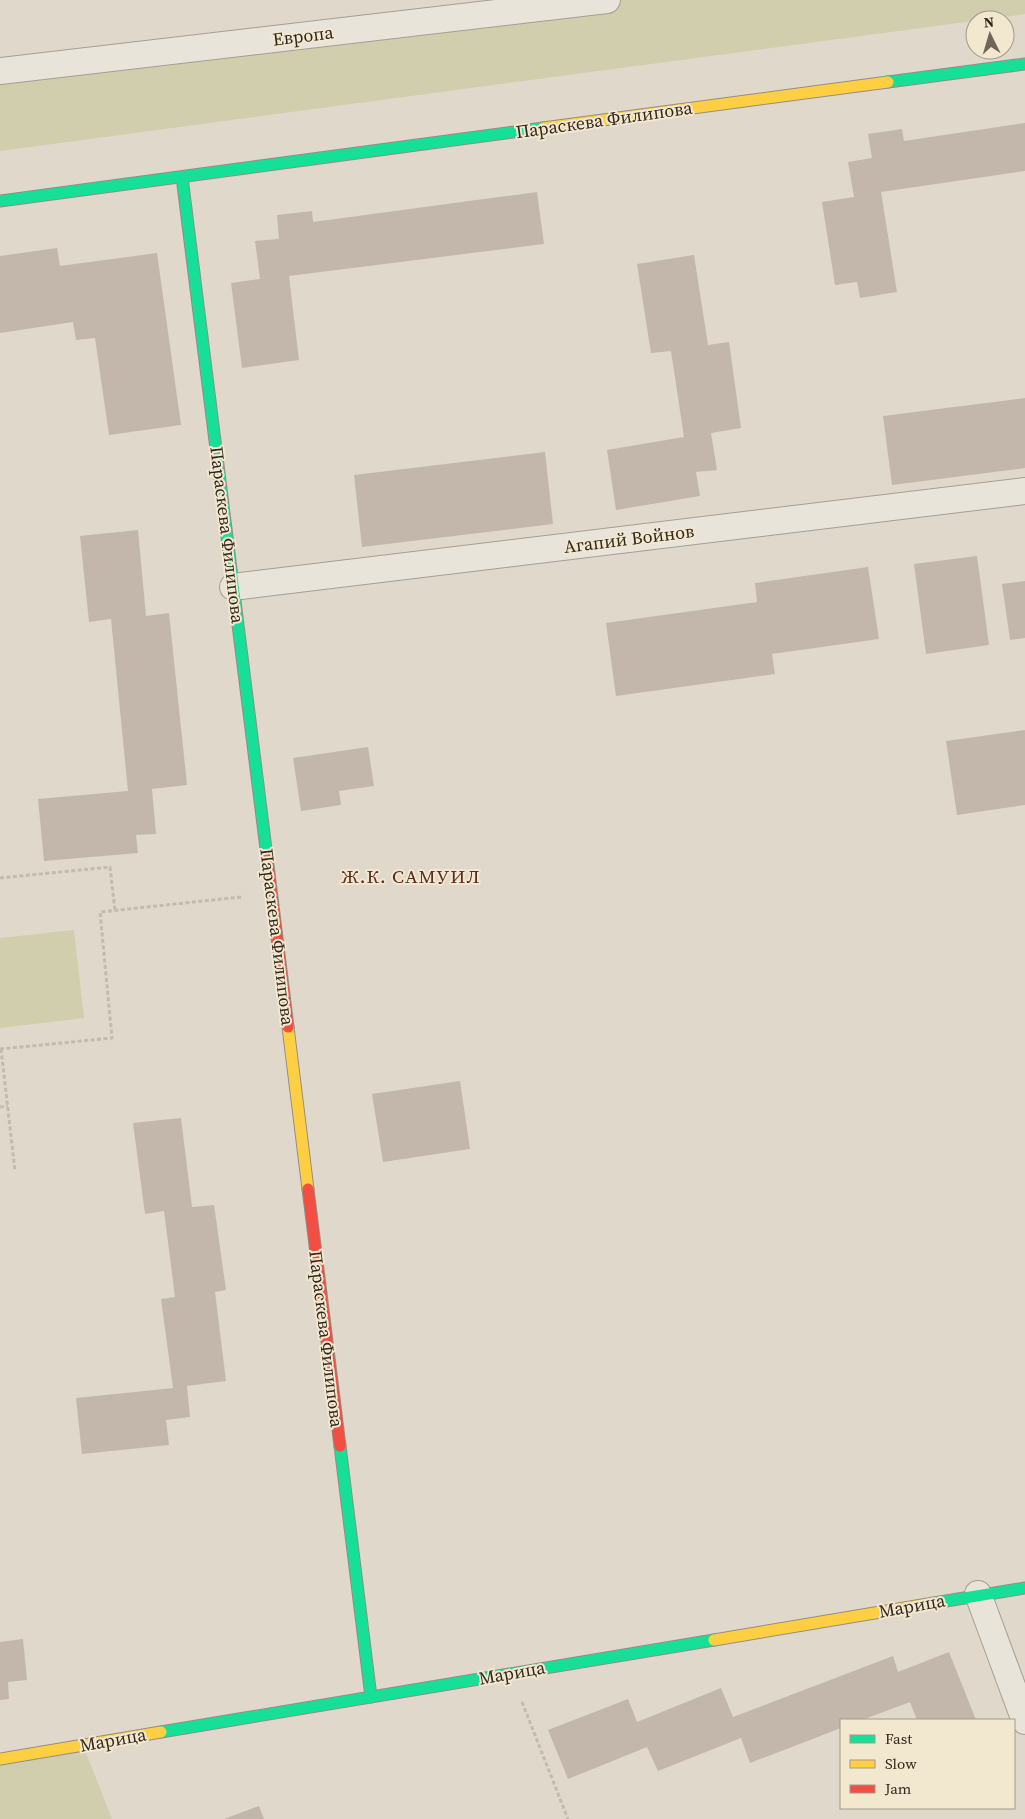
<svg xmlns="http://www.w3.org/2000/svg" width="1025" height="1819" font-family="'Source Serif 4',serif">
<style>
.green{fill:#d0cead}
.building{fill:#c3b7ab}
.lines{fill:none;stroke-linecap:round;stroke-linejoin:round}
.street-casing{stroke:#a59e94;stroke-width:28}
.fast-casing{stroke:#958d83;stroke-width:13}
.slow-casing{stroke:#958d83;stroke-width:13}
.jam-casing{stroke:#958d83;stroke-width:13}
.path{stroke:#c1bbb2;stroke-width:3;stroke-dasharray:4 2.5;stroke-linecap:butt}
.street{stroke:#e8e4da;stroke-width:26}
.fast{stroke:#16e098;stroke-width:11}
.slow{stroke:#ffcf43;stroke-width:11}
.jam{stroke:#f24e42;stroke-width:11}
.labels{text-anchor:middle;stroke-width:4;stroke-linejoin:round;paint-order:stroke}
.street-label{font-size:18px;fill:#32271d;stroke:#f2e7cf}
.neighbourhood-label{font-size:19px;letter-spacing:1px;fill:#5b2b20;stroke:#f2e7cf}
</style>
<rect width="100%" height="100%" fill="#e0d8ca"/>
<g class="green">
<path d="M 607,0 L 1025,0 L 1025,14 L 0,151 L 0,71 Z"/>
<path d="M 74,930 L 84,1018 L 0,1028 L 0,938 Z"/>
<path d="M 83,1745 L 112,1819 L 0,1819 L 0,1759 Z"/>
</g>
<g class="building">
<path d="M 1025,123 L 1025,171 L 881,192 L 897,292 L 860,298 L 857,282 L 835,285 L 822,202 L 854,197 L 848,162 L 872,158 L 868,134 L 902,129 L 904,141 Z"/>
<path d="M 537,192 L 544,244 L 289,276 L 299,360 L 242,368 L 231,283 L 260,279 L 255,241 L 279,239 L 277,215 L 312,211 L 313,222 Z"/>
<path d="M 57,248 L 60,266 L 157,253 L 181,425 L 109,435 L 95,338 L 76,340 L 73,322 L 0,333 L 0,256 Z"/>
<path d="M 694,255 L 708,345 L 729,342 L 741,428 L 711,433 L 717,470 L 696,472 L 700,496 L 616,510 L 607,450 L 684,437 L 671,351 L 651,353 L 637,264 Z"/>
<path d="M 1025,398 L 1025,468 L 892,485 L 883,416 Z"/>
<path d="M 545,452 L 553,524 L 362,547 L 354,475 Z"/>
<path d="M 138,530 L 146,616 L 169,613 L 187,785 L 152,789 L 156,834 L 136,835 L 138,853 L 44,861 L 38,799 L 128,791 L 111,619 L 89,622 L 80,536 Z"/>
<path d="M 977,556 L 989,645 L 926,654 L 914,564 Z"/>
<path d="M 868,567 L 879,639 L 772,654 L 775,674 L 616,696 L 606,623 L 757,602 L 755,583 Z"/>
<path d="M 1025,581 L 1025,638 L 1010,640 L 1002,584 Z"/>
<path d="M 1025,730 L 1025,805 L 957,815 L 946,741 Z"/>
<path d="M 368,747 L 374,786 L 339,791 L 341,805 L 301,811 L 293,758 Z"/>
<path d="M 460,1081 L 470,1149 L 383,1162 L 372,1094 Z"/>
<path d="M 181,1118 L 192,1207 L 214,1205 L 226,1290 L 215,1292 L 226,1381 L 187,1386 L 190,1417 L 166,1420 L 169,1445 L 82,1454 L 76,1398 L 173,1388 L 161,1299 L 175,1297 L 164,1211 L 145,1214 L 133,1123 Z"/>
<path d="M 23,1639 L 27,1680 L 8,1682 L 9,1699 L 0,1700 L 0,1642 Z"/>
<path d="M 949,1652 L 976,1720 L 917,1720 L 910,1702 L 862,1720 L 841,1720 L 841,1728 L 750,1763 L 741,1738 L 658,1771 L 647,1747 L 568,1779 L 548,1730 L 628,1699 L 637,1722 L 721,1688 L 733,1717 L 893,1656 L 898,1672 Z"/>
<path d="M 259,1806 L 264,1819 L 224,1819 Z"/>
</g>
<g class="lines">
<g class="street-casing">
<g id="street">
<path d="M 0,71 L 607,0"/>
<path d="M 233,587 L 1025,491"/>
<path d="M 978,1594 L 1025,1721"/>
</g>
</g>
<g class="fast-casing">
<g id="fast">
<path d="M 888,82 L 1025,64"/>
<path d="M 182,177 L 267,857"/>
<path d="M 0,201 L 543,128"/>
<path d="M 340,1446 L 371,1697"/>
<path d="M 934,1603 L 1025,1588"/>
<path d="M 161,1732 L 714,1640"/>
</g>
</g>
<g class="slow-casing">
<g id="slow">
<path d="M 543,128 L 888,82"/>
<path d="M 288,1027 L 308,1189"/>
<path d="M 714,1640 L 934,1603"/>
<path d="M 0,1759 L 161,1732"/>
</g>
</g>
<g class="jam-casing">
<g id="jam">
<path d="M 267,857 L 288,1027"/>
<path d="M 308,1189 L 340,1446"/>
</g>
</g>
<g class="path">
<path d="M 0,878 L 110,867 L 115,911"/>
<path d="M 0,1049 L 112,1038 L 100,912 L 241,897"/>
<path d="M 1,1049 L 15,1171"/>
<path d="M 0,1107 L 8,1106"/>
<path d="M 522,1702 L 568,1819"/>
</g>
<use href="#street" class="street"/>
<use href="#fast" class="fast"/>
<use href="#slow" class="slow"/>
<use href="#jam" class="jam"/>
</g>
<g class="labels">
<g class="street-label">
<text transform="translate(303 36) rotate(-7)" y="6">Европа</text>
<text transform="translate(604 120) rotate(-8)" y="6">Параскева Филипова</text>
<text transform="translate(227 535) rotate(83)" y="6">Параскева Филипова</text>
<text transform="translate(629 539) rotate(-7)" y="6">Агапий Войнов</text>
<text transform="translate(277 937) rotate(83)" y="6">Параскева Филипова</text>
<text transform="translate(326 1339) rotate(83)" y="6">Параскева Филипова</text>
<text transform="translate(912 1606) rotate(-10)" y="6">Марица</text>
<text transform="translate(512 1673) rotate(-10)" y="6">Марица</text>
<text transform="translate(113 1740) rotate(-10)" y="6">Марица</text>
</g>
<g class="neighbourhood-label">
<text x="411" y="883">Ж.К. САМУИЛ</text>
</g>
</g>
<rect x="840" y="1719" width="175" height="90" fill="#f2e7cf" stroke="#a59a88"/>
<rect x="850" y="1735" width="25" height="8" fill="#16e098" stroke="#a59a88"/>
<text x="885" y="1744" font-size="15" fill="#32271d">Fast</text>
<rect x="850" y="1760" width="25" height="8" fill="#ffcf43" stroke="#a59a88"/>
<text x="885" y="1769" font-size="15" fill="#32271d">Slow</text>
<rect x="850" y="1785" width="25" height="8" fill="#f24e42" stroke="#a59a88"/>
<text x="885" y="1794" font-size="15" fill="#32271d">Jam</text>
<g transform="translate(990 35) rotate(355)"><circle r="24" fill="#f2e7cf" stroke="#a59a88"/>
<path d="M0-4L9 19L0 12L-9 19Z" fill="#6f655a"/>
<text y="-8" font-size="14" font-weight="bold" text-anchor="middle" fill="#32271d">N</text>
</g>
</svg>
